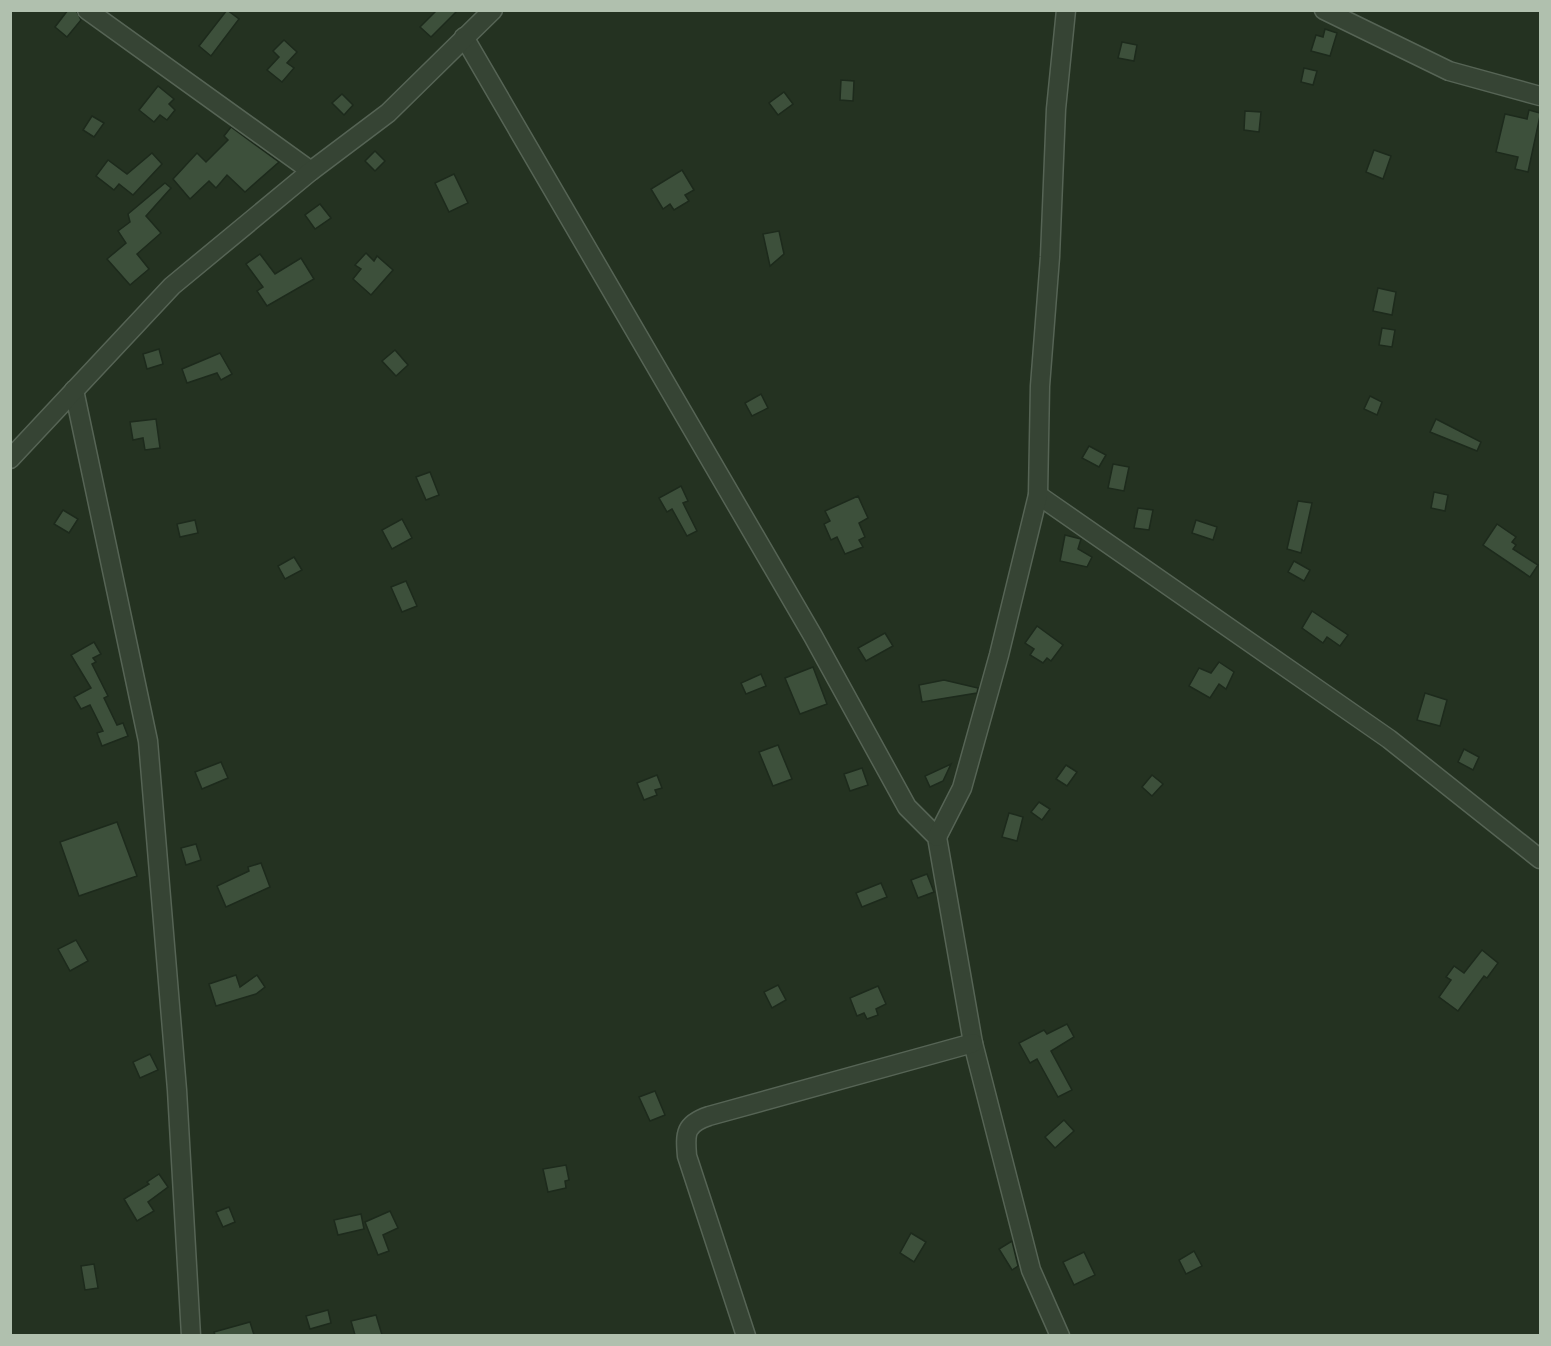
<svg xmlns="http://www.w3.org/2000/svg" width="1551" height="1346" font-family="'Public Sans',sans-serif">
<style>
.building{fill:#3d503b;stroke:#1d2a1c;stroke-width:1.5}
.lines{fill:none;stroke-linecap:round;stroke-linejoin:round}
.street-casing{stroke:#566455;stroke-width:21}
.street{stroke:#364434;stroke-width:18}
</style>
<rect width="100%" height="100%" fill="#243221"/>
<g class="building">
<path d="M 68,10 L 76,10 L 81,20 L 67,37 L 55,27 Z"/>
<path d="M 227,10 L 239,19 L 211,56 L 199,46 Z"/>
<path d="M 437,10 L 458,10 L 431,37 L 420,27 Z"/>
<path d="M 1325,29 L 1337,33 L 1330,56 L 1311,51 L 1316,35 L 1323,37 Z"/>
<path d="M 284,40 L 297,52 L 287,63 L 294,68 L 282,82 L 267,70 L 279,57 L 273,51 Z"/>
<path d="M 1122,42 L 1137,45 L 1134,61 L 1118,58 Z"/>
<path d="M 1304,68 L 1317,71 L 1313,85 L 1301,82 Z"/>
<path d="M 841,80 L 854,81 L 853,101 L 840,100 Z"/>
<path d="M 158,86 L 174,99 L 169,104 L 175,110 L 167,120 L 160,115 L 154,122 L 139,110 Z"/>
<path d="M 784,92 L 793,104 L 778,115 L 769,103 Z"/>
<path d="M 342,94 L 353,105 L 344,115 L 332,103 Z"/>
<path d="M 1529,110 L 1540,113 L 1540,116 L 1528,172 L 1515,169 L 1518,157 L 1496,152 L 1505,114 L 1527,119 Z"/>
<path d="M 1245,111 L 1261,112 L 1259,132 L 1244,130 Z"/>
<path d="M 92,116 L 104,123 L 94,137 L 83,130 Z"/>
<path d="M 231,127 L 279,162 L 245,192 L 227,175 L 216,188 L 209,181 L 190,199 L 173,179 L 197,153 L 206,162 L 228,140 L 224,136 Z"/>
<path d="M 1374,150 L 1391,156 L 1383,179 L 1366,172 Z"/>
<path d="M 375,151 L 385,161 L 375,171 L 365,161 Z"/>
<path d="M 152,153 L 162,164 L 133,195 L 119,184 L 114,190 L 96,176 L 108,160 L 127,174 Z"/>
<path d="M 682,170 L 694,190 L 685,195 L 689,201 L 674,210 L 670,204 L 663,209 L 651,189 Z"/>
<path d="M 454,174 L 468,203 L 449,212 L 435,183 Z"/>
<path d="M 165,183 L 171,188 L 146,216 L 161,233 L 137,254 L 149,269 L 130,285 L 107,259 L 126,243 L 118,231 L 130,222 L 128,214 Z"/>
<path d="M 320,204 L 331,218 L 315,229 L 305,215 Z"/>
<path d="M 779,231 L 784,254 L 770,266 L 763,234 Z"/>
<path d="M 366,253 L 374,261 L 377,256 L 393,270 L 371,295 L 353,279 L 361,269 L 355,265 Z"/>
<path d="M 260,254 L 275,274 L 301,258 L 314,279 L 267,306 L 257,291 L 263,287 L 246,264 Z"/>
<path d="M 1378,288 L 1396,292 L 1392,315 L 1373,311 Z"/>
<path d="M 1382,328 L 1395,330 L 1392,347 L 1379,345 Z"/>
<path d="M 159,349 L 163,364 L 147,369 L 143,354 Z"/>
<path d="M 395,350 L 408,365 L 396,376 L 382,361 Z"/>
<path d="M 220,353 L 232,374 L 221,380 L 217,373 L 187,383 L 182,369 Z"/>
<path d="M 761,394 L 768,408 L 752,416 L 745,403 Z"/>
<path d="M 1370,396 L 1382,402 L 1377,415 L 1364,409 Z"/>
<path d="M 156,419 L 160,448 L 145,450 L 143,438 L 133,440 L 130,422 Z"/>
<path d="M 1436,419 L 1481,442 L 1477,451 L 1430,432 Z"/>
<path d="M 1089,446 L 1106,455 L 1099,467 L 1082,458 Z"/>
<path d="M 1113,464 L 1129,467 L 1124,491 L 1108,488 Z"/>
<path d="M 430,472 L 439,495 L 426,500 L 416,477 Z"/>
<path d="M 681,486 L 688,501 L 683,503 L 697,531 L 687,536 L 672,509 L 667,512 L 659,498 Z"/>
<path d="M 1434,492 L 1448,495 L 1445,511 L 1431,508 Z"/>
<path d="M 858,496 L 868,518 L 859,523 L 865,537 L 859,540 L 863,547 L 845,554 L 837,537 L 831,540 L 824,524 L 830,521 L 825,511 Z"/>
<path d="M 1298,501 L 1312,503 L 1301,553 L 1287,549 Z"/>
<path d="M 1138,508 L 1153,510 L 1149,530 L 1134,528 Z"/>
<path d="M 63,510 L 78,519 L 69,533 L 54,524 Z"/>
<path d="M 402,519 L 412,538 L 392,549 L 382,530 Z"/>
<path d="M 195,520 L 198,533 L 180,537 L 177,524 Z"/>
<path d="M 1196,520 L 1217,527 L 1213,540 L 1192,533 Z"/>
<path d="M 1497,524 L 1516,537 L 1512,542 L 1516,545 L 1513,549 L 1538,565 L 1530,577 L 1483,545 Z"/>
<path d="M 1065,535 L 1081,539 L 1078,549 L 1092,557 L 1087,567 L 1060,561 Z"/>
<path d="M 294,557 L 302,570 L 285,579 L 278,566 Z"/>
<path d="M 1294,561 L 1310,570 L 1304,581 L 1288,572 Z"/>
<path d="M 406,581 L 417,606 L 402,612 L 391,587 Z"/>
<path d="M 1312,611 L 1348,635 L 1340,646 L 1327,637 L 1323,643 L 1302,628 Z"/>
<path d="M 1037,626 L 1063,645 L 1051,661 L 1047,658 L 1043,663 L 1030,655 L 1034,649 L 1025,643 Z"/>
<path d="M 885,633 L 893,646 L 866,661 L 858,648 Z"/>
<path d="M 94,642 L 101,654 L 93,658 L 96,662 L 92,664 L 108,696 L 104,698 L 117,725 L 123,723 L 128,736 L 102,746 L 97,733 L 103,731 L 90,705 L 81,709 L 74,697 L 91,688 L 71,655 Z"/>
<path d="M 1219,662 L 1234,672 L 1226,689 L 1219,684 L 1210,698 L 1189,686 L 1199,668 L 1211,673 Z"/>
<path d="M 813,667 L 827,704 L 800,714 L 785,678 Z"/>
<path d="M 761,674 L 766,686 L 746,694 L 741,683 Z"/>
<path d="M 944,680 L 978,688 L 977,693 L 922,702 L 919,685 Z"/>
<path d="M 1425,693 L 1447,700 L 1440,726 L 1417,720 Z"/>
<path d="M 778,745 L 792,779 L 773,786 L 759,752 Z"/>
<path d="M 1464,749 L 1479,757 L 1473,770 L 1458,762 Z"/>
<path d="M 221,762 L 228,778 L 202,789 L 195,772 Z"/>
<path d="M 951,764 L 943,781 L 930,787 L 925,776 Z"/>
<path d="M 1066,765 L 1077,772 L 1067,786 L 1056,779 Z"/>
<path d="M 862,768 L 868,785 L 850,791 L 844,774 Z"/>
<path d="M 657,775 L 662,788 L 655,790 L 657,795 L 644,800 L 637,783 Z"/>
<path d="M 1152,775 L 1163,784 L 1152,796 L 1142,787 Z"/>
<path d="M 1039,802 L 1050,809 L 1042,820 L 1031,812 Z"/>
<path d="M 1009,813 L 1023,817 L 1017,841 L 1002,837 Z"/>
<path d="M 117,822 L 137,876 L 79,896 L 60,842 Z"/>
<path d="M 196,844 L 201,860 L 186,865 L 181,848 Z"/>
<path d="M 261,863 L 270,887 L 226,907 L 217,886 L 249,871 L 248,867 Z"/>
<path d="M 927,874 L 934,892 L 918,898 L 911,880 Z"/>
<path d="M 881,883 L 887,897 L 862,907 L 856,893 Z"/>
<path d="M 76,940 L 88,961 L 70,971 L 58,949 Z"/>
<path d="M 1482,950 L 1498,963 L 1487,978 L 1484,976 L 1458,1011 L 1439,997 L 1451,980 L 1446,977 L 1454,966 L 1464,973 Z"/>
<path d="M 236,975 L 240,987 L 257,975 L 265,987 L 256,994 L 216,1006 L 209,984 Z"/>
<path d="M 778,985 L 786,1000 L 772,1008 L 764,992 Z"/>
<path d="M 878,986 L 886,1004 L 876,1009 L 878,1015 L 867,1019 L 864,1013 L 857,1016 L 850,998 Z"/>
<path d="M 1067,1024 L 1074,1037 L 1051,1051 L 1072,1090 L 1058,1097 L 1037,1059 L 1030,1063 L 1019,1043 L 1044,1030 L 1047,1034 Z"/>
<path d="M 150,1054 L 158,1070 L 140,1078 L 133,1062 Z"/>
<path d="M 655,1091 L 665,1115 L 650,1121 L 639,1097 Z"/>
<path d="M 1064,1120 L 1074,1131 L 1055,1148 L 1045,1137 Z"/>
<path d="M 566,1165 L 569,1180 L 565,1181 L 566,1188 L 548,1192 L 543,1169 Z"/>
<path d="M 159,1174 L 168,1187 L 148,1202 L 154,1211 L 137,1221 L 124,1199 L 149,1184 L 147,1182 Z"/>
<path d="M 229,1207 L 235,1222 L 223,1227 L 216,1212 Z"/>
<path d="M 390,1211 L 398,1228 L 383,1235 L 389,1251 L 378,1255 L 365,1222 Z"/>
<path d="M 361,1214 L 364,1229 L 338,1235 L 334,1220 Z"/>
<path d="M 911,1233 L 926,1242 L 914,1262 L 900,1253 Z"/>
<path d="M 1012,1241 L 1018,1266 L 1012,1270 L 999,1249 Z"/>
<path d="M 1194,1251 L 1202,1266 L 1186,1274 L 1179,1260 Z"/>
<path d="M 1084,1252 L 1095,1275 L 1074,1285 L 1063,1262 Z"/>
<path d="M 94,1264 L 98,1288 L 85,1290 L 81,1266 Z"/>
<path d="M 328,1310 L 331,1323 L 310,1329 L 306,1316 Z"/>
<path d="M 376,1315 L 382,1335 L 355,1335 L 351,1321 Z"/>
<path d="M 250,1322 L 254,1335 L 215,1335 L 214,1332 Z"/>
</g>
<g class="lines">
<g class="street-casing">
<g id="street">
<path d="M 87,10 L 311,171"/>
<path d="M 1324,10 L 1449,71 L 1540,96"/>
<path d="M 464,37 L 813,636 L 907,807 L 937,837 L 973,1043 L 1031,1270 L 1060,1336"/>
<path d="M 74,390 L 148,741 L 177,1090 L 191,1336"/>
<path d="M 10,459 L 172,286 L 311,171 L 388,113 L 493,10"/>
<path d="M 1038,495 L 1389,739 L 1540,859"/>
<path d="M 937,837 L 962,788 L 999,655 L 1038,495 L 1040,386 L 1050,257 L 1056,109 L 1066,10"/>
<path d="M 746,1336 L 687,1156 C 685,1133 685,1124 709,1116 L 973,1043"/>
</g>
</g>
<use href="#street" class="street"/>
</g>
<rect width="1551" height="1346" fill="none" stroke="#b0c0ae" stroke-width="24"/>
</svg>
